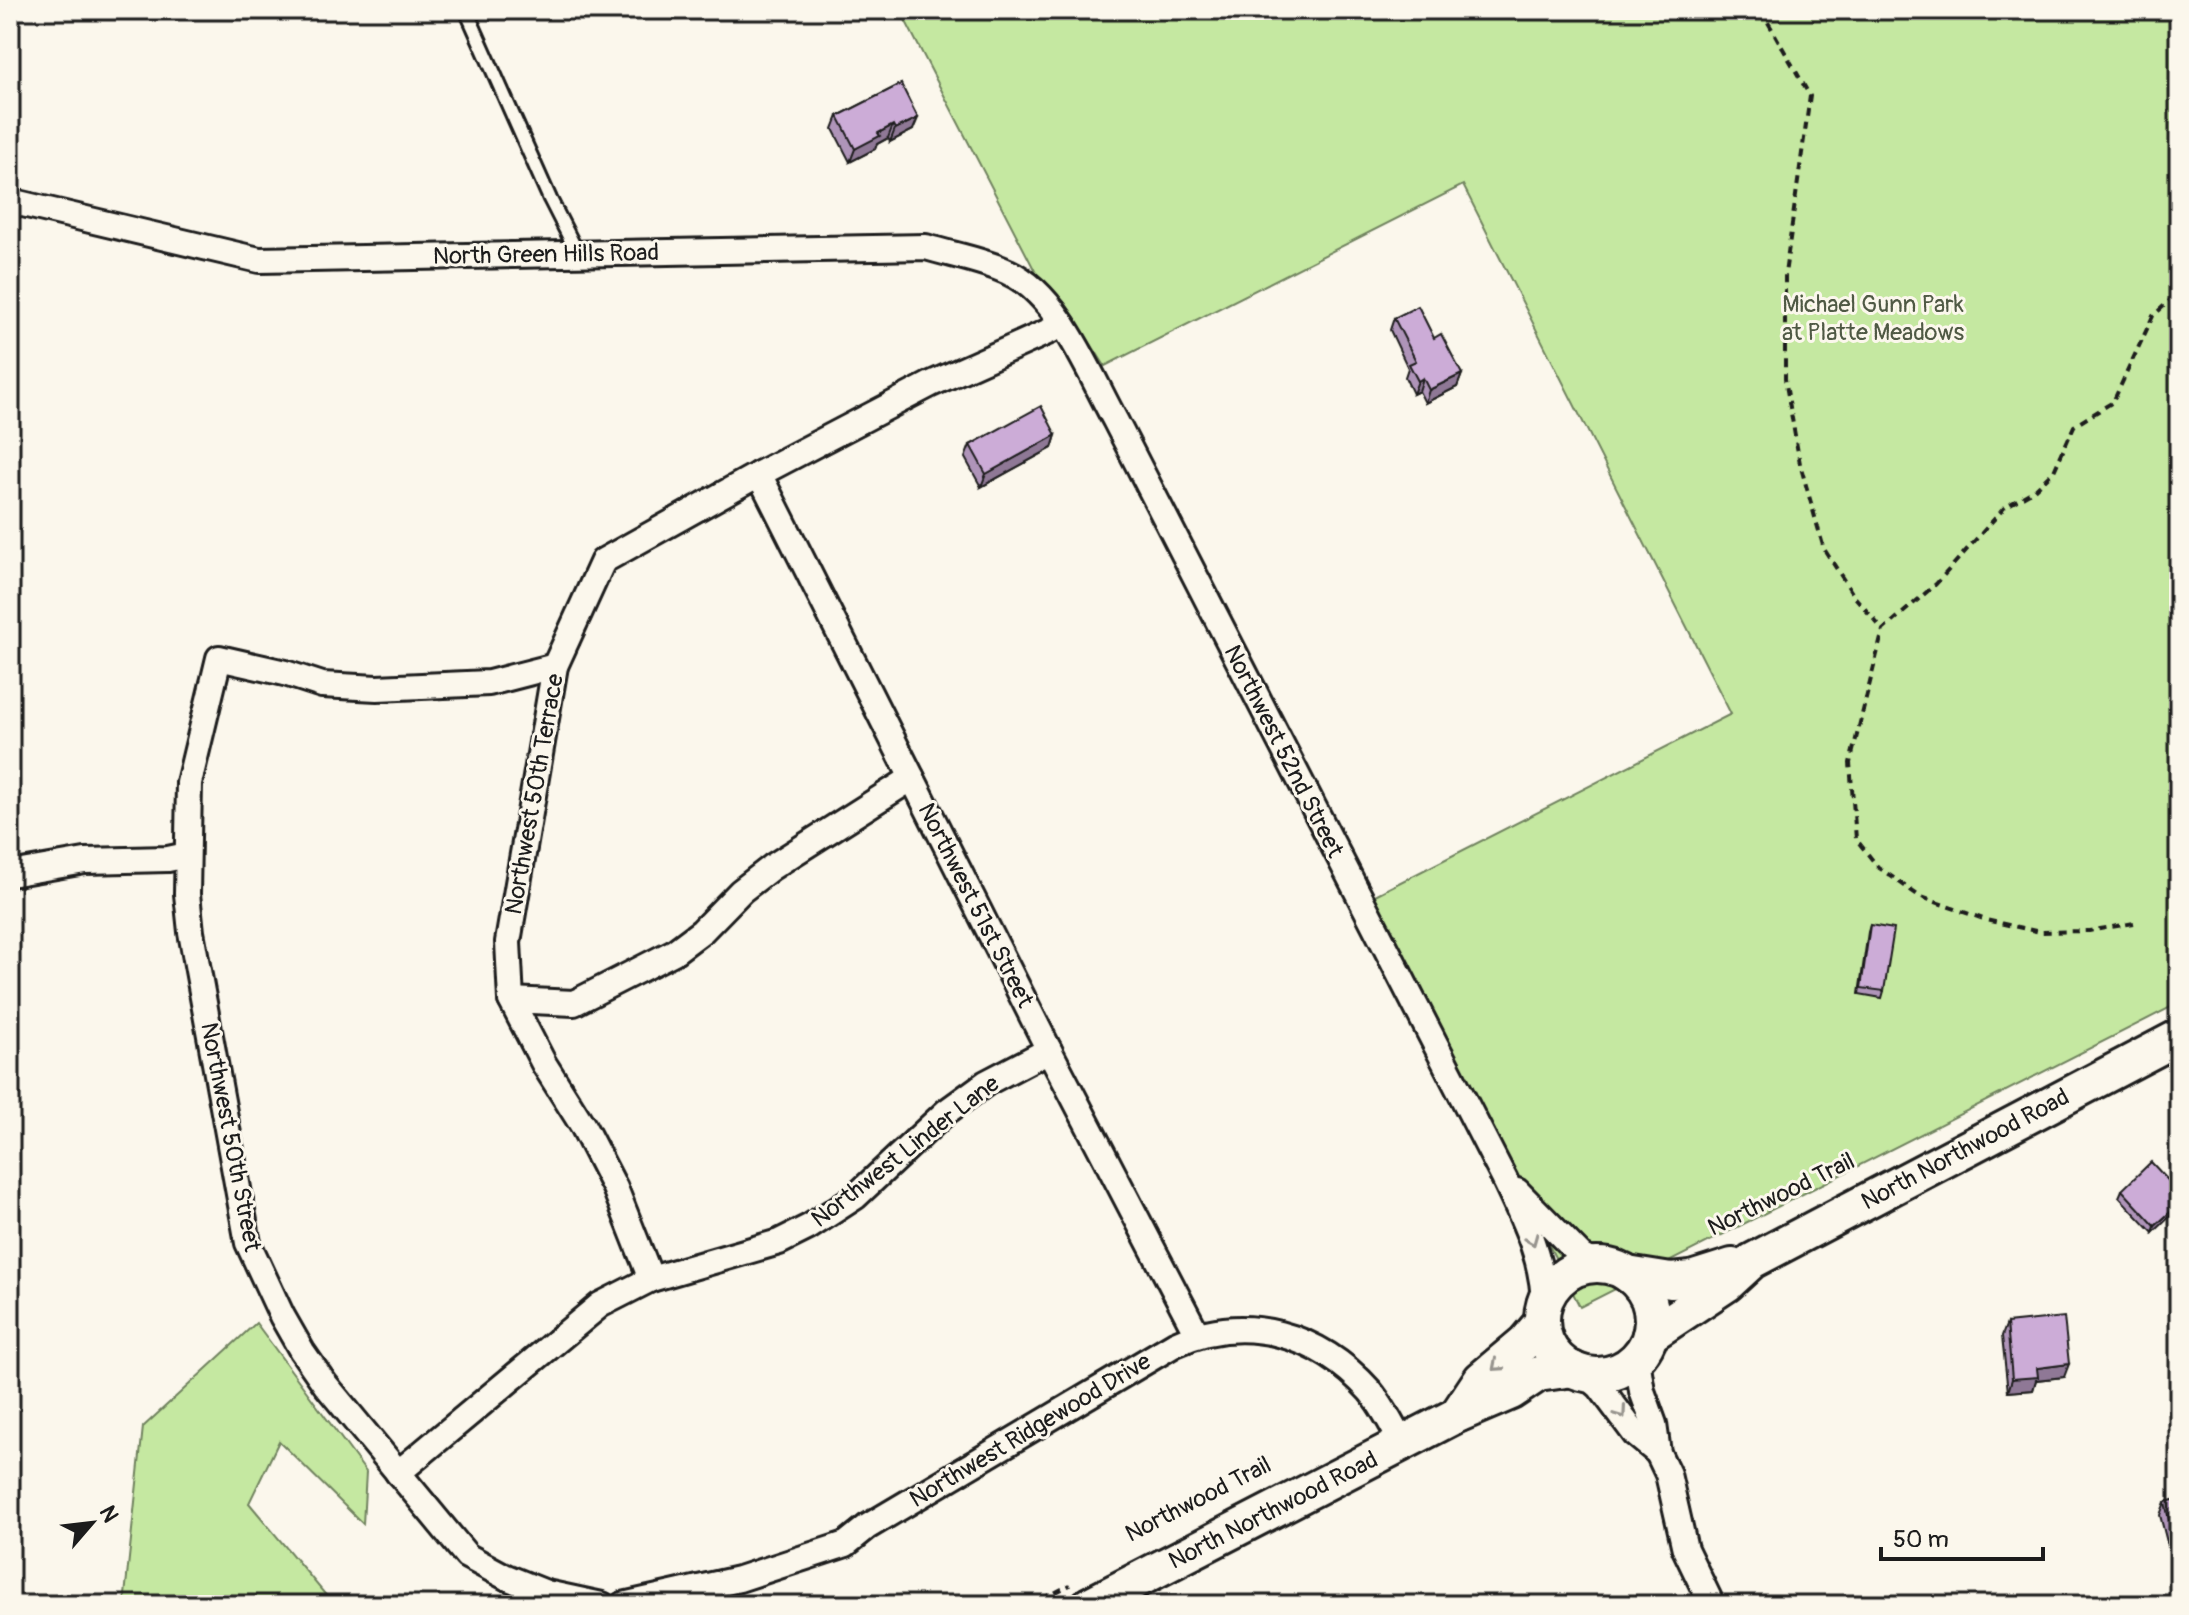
<svg xmlns="http://www.w3.org/2000/svg" width="2189" height="1615" font-family="Pangolin,sans-serif">
<style>
.green{fill:#c5e8a1;stroke:#70825e;stroke-width:2}
.lines{fill:none;stroke-linecap:round;stroke-linejoin:round}
.lane-casing{stroke:#1c1c1c;stroke-width:18}
.street-casing{stroke:#1c1c1c;stroke-width:30}
.secondary-casing{stroke:#1c1c1c;stroke-width:40}
.path{stroke:#1c1c1c;stroke-width:4;stroke-dasharray:8 6;stroke-linecap:butt}
.lane{stroke:#fbf7ec;stroke-width:12}
.street{stroke:#fbf7ec;stroke-width:24}
.secondary{stroke:#fbf7ec;stroke-width:34}
.wall{fill:#af94b9;stroke:#1c1c1c;stroke-width:2}
.shaded-wall{fill:#8f7896;stroke:#1c1c1c;stroke-width:2}
.building{fill:#ccacd7;stroke:#1c1c1c;stroke-width:2}
.oneway{stroke:#97948e}
.labels{text-anchor:middle;stroke-width:6;stroke-linejoin:round;paint-order:stroke}
.street-label{font-size:24px;fill:#1c1c1c;stroke:#fbf7ec}
.park-label{font-size:24px;fill:#4f5944;stroke:#fbf7ec}
</style>
<rect width="100%" height="100%" fill="#fbf7ec"/>
<filter id="ink" filterUnits="userSpaceOnUse"><feTurbulence type="fractalNoise" baseFrequency=".0125" numOctaves="2"/><feDisplacementMap in="SourceGraphic" scale="16" xChannelSelector="R" yChannelSelector="G"/><feConvolveMatrix kernelMatrix="1 2 1 2 8 2 1 2 1" color-interpolation-filters="sRGB"/></filter>
<g filter="url(#ink)">
<g class="green">
<path d="M 900,10 L 2179,10 L 2179,1003 L 1580,1307 L 1373,896 L 1731,714 L 1463,185 L 1105,366 L 1065,303 L 1036,273 Z"/>
<path d="M 256,1323 L 366,1472 L 363,1524 L 279,1441 L 249,1503 L 334,1605 L 124,1605 L 143,1427 Z"/>
</g>
<g class="lines">
<g class="lane-casing">
<path id="lane" d="M 466,10 L 550,199 L 578,254"/>
</g>
<g class="street-casing">
<g id="street">
<path d="M 10,201 L 259,260 L 926,247 C 952,255 983,260 1008,272 C 1059,295 1089,373 1115,420 L 1504,1178 C 1524,1220 1544,1260 1544,1307"/>
<path d="M 759,474 L 1049,1050 L 1197,1334"/>
<path d="M 555,666 L 489,683 L 377,688 L 322,685 L 285,673 L 219,658 L 189,783 L 187,894 L 191,932 L 248,1243 L 282,1316 L 302,1351 L 325,1384 L 467,1556 L 506,1577 L 546,1593 L 602,1605"/>
<path d="M 10,874 L 85,861 L 168,859 L 187,855"/>
<path d="M 511,1000 L 574,1003 L 674,952 L 702,931 L 741,891 L 772,867 L 912,778"/>
<path d="M 1517,1191 L 1581,1256 L 1598,1265"/>
<path d="M 651,1279 L 615,1188 L 583,1126 L 544,1064 L 511,1000 L 508,942 L 555,666 L 603,561 L 759,474 L 931,384 L 1063,325"/>
<path d="M 1637,1359 L 1642,1391 L 1654,1424 L 1658,1453 L 1668,1474 L 1685,1549 L 1712,1605"/>
<path d="M 1584,1373 L 1600,1387 L 1635,1434 L 1658,1453"/>
<path d="M 398,1473 L 600,1305 L 651,1279 L 779,1242 L 809,1227 L 855,1197 L 946,1112 L 986,1083 L 1049,1050"/>
<path d="M 623,1605 L 739,1579 L 846,1544 L 867,1527 L 1175,1344 C 1245,1312 1319,1334 1370,1391 C 1383,1407 1393,1426 1402,1444"/>
</g>
</g>
<g class="secondary-casing">
<g id="secondary">
<circle cx="1597" cy="1320" r="55"/>
<path d="M 1627,1274 L 1671,1281 L 1691,1279 L 1732,1266"/>
<path d="M 1650,1335 L 1727,1284 L 1752,1261 L 2179,1037"/>
<path d="M 1457,1415 L 1481,1379 L 1525,1342 L 1542,1322"/>
<path d="M 1089,1605 L 1457,1415 L 1511,1392 L 1538,1374 L 1573,1369"/>
</g>
</g>
<g class="path">
<path d="M 1761,10 L 1810,96 L 1785,274 L 1785,379 L 1800,464 L 1824,549 L 1854,596 L 1883,630"/>
<path d="M 2172,10 L 2179,16"/>
<path d="M 2134,923 L 2089,931 L 2040,932 L 1986,920 L 1919,896 L 1878,867 L 1856,839 L 1850,763 L 1883,630 L 1936,584 L 2005,507 L 2033,491 L 2054,471 L 2074,426 L 2113,402 L 2153,316 L 2179,292"/>
<path d="M 1030,1605 L 1070,1585"/>
</g>
<use href="#lane" class="lane"/>
<use href="#street" class="street"/>
<use href="#secondary" class="secondary"/>
</g>
<g class="wall">
<path d="M 901,84 L 913,130 L 890,142 L 888,138 L 877,144 L 875,149 L 850,162 L 833,129 L 838,116 Z"/>
<path d="M 1394,318 L 1434,338 L 1462,374 L 1457,387 L 1425,403 L 1419,391 L 1413,394 L 1405,377 L 1408,368 L 1390,330 Z"/>
<path d="M 1056,435 L 1052,448 L 981,487 L 965,458 L 970,445 Z"/>
<path d="M 1870,925 L 1884,991 L 1882,998 L 1859,994 L 1868,932 Z"/>
<path d="M 2122,1190 L 2179,1192 L 2153,1233 L 2119,1197 Z"/>
<path d="M 2007,1323 L 2064,1377 L 2036,1380 L 2033,1390 L 2008,1392 L 2002,1336 Z"/>
<path d="M 2176,1494 L 2179,1494 L 2179,1544 L 2168,1546 L 2160,1515 L 2165,1502 L 2174,1500 Z"/>
</g>
<g class="shaded-wall">
<path d="M 918,118 L 913,130 L 890,142 L 895,129 Z"/>
<path d="M 893,125 L 888,138 L 877,144 L 875,149 L 850,162 L 855,149 L 878,133 Z"/>
<path d="M 1462,374 L 1457,387 L 1425,403 L 1429,390 Z"/>
<path d="M 1423,378 L 1419,391 L 1413,394 L 1418,381 Z"/>
<path d="M 1056,435 L 1052,448 L 981,487 L 986,474 Z"/>
<path d="M 2179,1204 L 2179,1208 L 2153,1233 L 2155,1226 Z"/>
<path d="M 2069,1364 L 2064,1377 L 2036,1380 L 2033,1390 L 2008,1392 L 2012,1379 L 2037,1368 Z"/>
<path d="M 2179,1532 L 2179,1544 L 2168,1546 L 2172,1533 Z"/>
</g>
<g class="building">
<path d="M 901,84 L 918,118 L 895,129 L 893,125 L 878,133 L 880,136 L 855,149 L 838,116 Z"/>
<path d="M 1418,306 L 1434,338 L 1441,334 L 1462,374 L 1429,390 L 1423,378 L 1418,381 L 1409,364 L 1416,361 L 1394,318 Z"/>
<path d="M 1041,406 L 1056,435 L 986,474 L 970,445 Z"/>
<path d="M 1870,925 L 1894,929 L 1884,991 L 1861,988 Z"/>
<path d="M 2151,1162 L 2179,1192 L 2179,1204 L 2155,1226 L 2122,1190 Z"/>
<path d="M 2064,1317 L 2069,1364 L 2037,1368 L 2038,1377 L 2012,1379 L 2007,1323 Z"/>
<path d="M 2176,1494 L 2179,1494 L 2179,1532 L 2172,1533 L 2165,1502 L 2178,1499 Z"/>
</g>
<defs><path id="oneway-chevron" d="M-2-3.5L2.5 0L-2 3.5" fill="none" stroke-width="1.6" stroke-linecap="round" stroke-linejoin="round" transform="scale(2)"/></defs>
<g class="oneway">
<use href="#oneway-chevron" transform="translate(1532 1240) rotate(68)"/>
<use href="#oneway-chevron" transform="translate(1497 1366) rotate(139)"/>
<use href="#oneway-chevron" transform="translate(1621 1413) rotate(55)"/>
</g>
</g>
<g class="labels">
<g class="street-label">
<text transform="translate(546 254) rotate(-1)" y="8">North Green Hills Road</text>
<text transform="translate(1284 751) rotate(63)" y="8">Northwest 52nd Street</text>
<text transform="translate(534 794) rotate(-80)" y="8">Northwest 50th Terrace</text>
<text transform="translate(976 905) rotate(63)" y="8">Northwest 51st Street</text>
<text transform="translate(231 1137) rotate(79)" y="8">Northwest 50th Street</text>
<text transform="translate(1965 1149) rotate(-28)" y="8">North Northwood Road</text>
<text transform="translate(905 1151) rotate(-38)" y="8">Northwest Linder Lane</text>
<text transform="translate(1781 1194) rotate(-26)" y="8">Northwood Trail</text>
<text transform="translate(1030 1430) rotate(-31)" y="8">Northwest Ridgewood Drive</text>
<text transform="translate(1198 1499) rotate(-27)" y="8">Northwood Trail</text>
<text transform="translate(1273 1510) rotate(-27)" y="8">North Northwood Road</text>
</g>
<g class="park-label">
<text x="1873" y="312">Michael Gunn Park<tspan x="1873" dy="28">at Platte Meadows</tspan></text>
</g>
</g>
<rect width="2189" height="1615" fill="none" stroke="#fbf7ec" stroke-width="40"/>
<rect x="20" y="20" width="2149" height="1575" fill="none" stroke="#1c1c1c" stroke-width="3" filter="url(#ink)"/>
<g transform="translate(92 1523) rotate(62)" stroke="#fbf7ec" stroke-width="6" paint-order="stroke">
<path d="M0-6L14 30L0 20L-14 30Z" fill="#1c1c1c"/>
<text y="-12" font-size="22" font-weight="bold" text-anchor="middle" fill="#1c1c1c">N</text>
</g>
<path d="M1881 1547v12h162v-12" fill="none" stroke="#1c1c1c" stroke-width="4"/>
<text x="1893" y="1547" font-size="24" fill="#1c1c1c" stroke="#fbf7ec" stroke-width="6" paint-order="stroke">50 m</text>
</svg>
